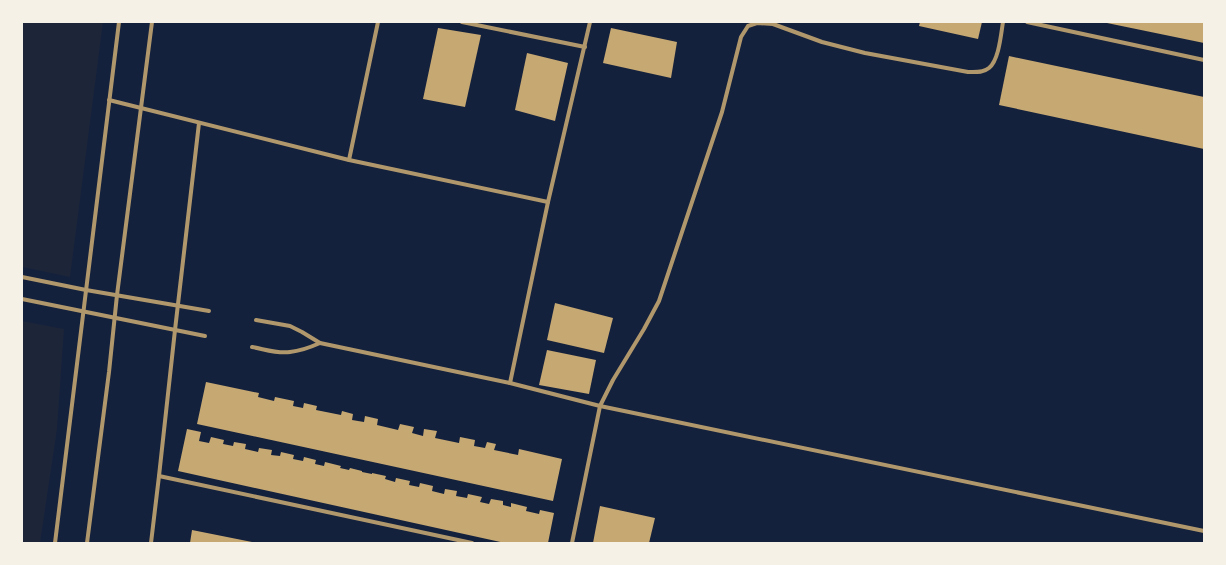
<svg xmlns="http://www.w3.org/2000/svg" width="1226" height="565" font-family="Overpass,sans-serif">
<style>
.green{fill:#1d2539}
.building{fill:#c6a872}
.lines{fill:none;stroke-linecap:round;stroke-linejoin:round}
.minor{stroke:#b1986c;stroke-width:4}
</style>
<rect width="100%" height="100%" fill="#14213d"/>
<g class="green">
<path d="M 22,22 L 103,22 L 70,277 L 22,267 Z"/>
<path d="M 22,321 L 64,329 L 57,429 L 40,543 L 22,543 Z"/>
</g>
<g class="building">
<path d="M 920,22 L 982,22 L 978,39 L 919,26 Z"/>
<path d="M 1107,22 L 1204,22 L 1204,43 L 1107,23 Z"/>
<path d="M 438,28 L 481,35 L 465,107 L 423,99 Z"/>
<path d="M 611,28 L 677,42 L 671,78 L 603,63 Z"/>
<path d="M 527,53 L 568,63 L 555,121 L 515,110 Z"/>
<path d="M 1009,56 L 1204,97 L 1204,149 L 999,105 Z"/>
<path d="M 555,303 L 613,318 L 604,353 L 547,340 Z"/>
<path d="M 547,350 L 596,360 L 589,394 L 539,385 Z"/>
<path d="M 206,382 L 259,393 L 258,397 L 274,401 L 275,397 L 294,401 L 293,406 L 303,408 L 304,403 L 317,406 L 316,410 L 341,415 L 342,411 L 353,414 L 352,420 L 364,422 L 365,416 L 378,419 L 377,425 L 398,430 L 400,424 L 414,427 L 412,433 L 423,436 L 424,429 L 437,431 L 435,438 L 459,443 L 460,437 L 475,440 L 474,446 L 485,448 L 487,442 L 496,444 L 494,450 L 518,455 L 519,449 L 562,459 L 553,501 L 197,424 Z"/>
<path d="M 187,429 L 201,432 L 199,441 L 209,443 L 211,437 L 224,440 L 223,444 L 233,446 L 234,442 L 246,444 L 245,449 L 258,452 L 259,448 L 272,450 L 271,455 L 280,456 L 281,452 L 294,455 L 293,459 L 303,461 L 304,457 L 316,460 L 315,464 L 324,466 L 325,462 L 341,466 L 340,468 L 349,470 L 350,468 L 362,471 L 362,472 L 372,474 L 372,473 L 386,476 L 385,479 L 395,482 L 396,478 L 410,481 L 409,485 L 419,487 L 420,483 L 433,486 L 432,491 L 444,494 L 445,489 L 457,491 L 456,496 L 467,498 L 468,494 L 482,497 L 480,502 L 489,504 L 491,499 L 503,501 L 503,505 L 511,507 L 511,503 L 527,507 L 526,511 L 539,514 L 540,510 L 554,513 L 548,543 L 505,543 L 178,471 Z"/>
<path d="M 600,506 L 655,518 L 649,543 L 593,543 Z"/>
<path d="M 192,530 L 252,542 L 252,543 L 190,543 Z"/>
</g>
<g class="lines">
<g class="minor">
<path d="M 462,22 L 585,47"/>
<path d="M 1027,22 L 1204,60"/>
<path d="M 109,100 L 349,160 L 548,202"/>
<path d="M 349,160 L 378,22"/>
<path d="M 22,277 L 86,290 L 209,311"/>
<path d="M 22,299 L 205,336"/>
<path d="M 256,320 L 290,326 L 302,332 L 320,343 L 510,383 L 600,406 L 1204,531"/>
<path d="M 252,347 C 264,349 277,354 290,352 C 300,351 311,347 320,343"/>
<path d="M 510,383 L 548,202 L 590,22"/>
<path d="M 159,476 L 472,543"/>
<path d="M 55,543 L 119,22"/>
<path d="M 87,543 L 109,372 L 117,295 L 152,22"/>
<path d="M 151,543 L 159,476 L 175,330 L 199,123"/>
<path d="M 572,543 L 600,406 L 613,380 L 644,329 L 659,301 L 722,112 L 741,37 L 748,26 L 757,23 L 773,24 L 822,42 L 865,53 L 968,72 C 975,72 983,73 989,68 C 999,60 1001,34 1003,22"/>
</g>
</g>
<rect width="1226" height="565" fill="none" stroke="#f6f1e7" stroke-width="46"/>
</svg>
